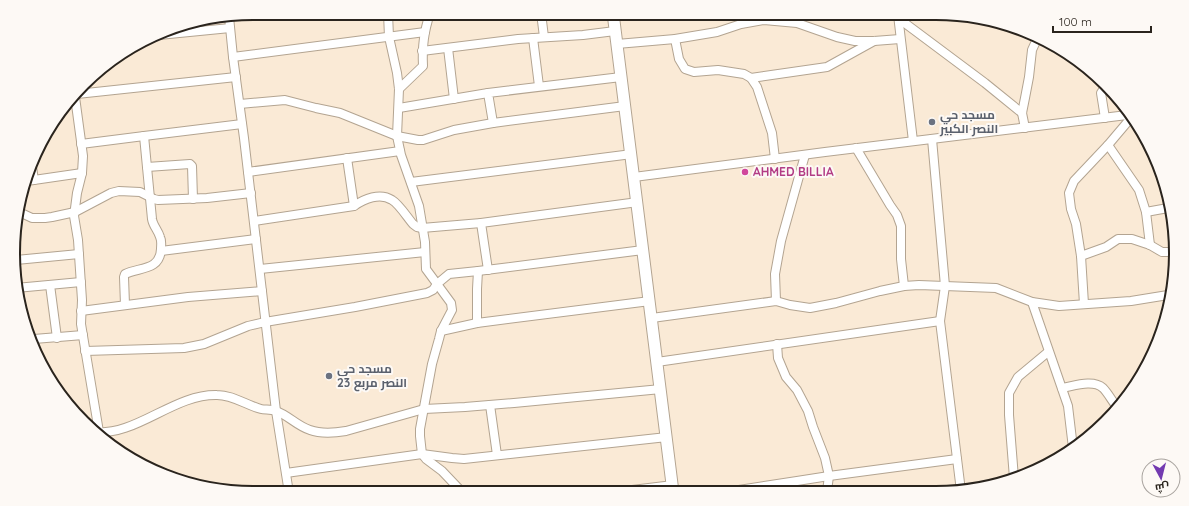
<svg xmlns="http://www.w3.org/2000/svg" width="1189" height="506" font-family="Quicksand,Cairo,sans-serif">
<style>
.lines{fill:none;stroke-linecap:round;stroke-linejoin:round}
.minor-casing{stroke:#b3a491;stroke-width:10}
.major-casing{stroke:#b3a491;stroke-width:13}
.minor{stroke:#fff;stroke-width:8}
.major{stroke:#fff;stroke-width:11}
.worship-dot{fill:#6b7280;stroke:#fdf9f5;stroke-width:1.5}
.hotel-dot{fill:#d1479c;stroke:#fdf9f5;stroke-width:1.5}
.labels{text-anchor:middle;stroke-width:4;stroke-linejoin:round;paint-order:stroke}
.worship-label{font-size:12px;font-weight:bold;fill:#5b616d;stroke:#fdf9f5;text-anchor:start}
.hotel-label{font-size:12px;font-weight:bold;fill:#b23c85;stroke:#fdf9f5;text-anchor:start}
.rim{fill:none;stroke:#2a241d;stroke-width:2}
</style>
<rect width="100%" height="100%" fill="#faead6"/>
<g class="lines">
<g class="minor-casing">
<g id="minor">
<path d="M 388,13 L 389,37 L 397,73 L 399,89 L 397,136 L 401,155 L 419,206 L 425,242 L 426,269 L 451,303 L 452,310 L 441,331 L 439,339 L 432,364 L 420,429 L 420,436 L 422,454 L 426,459 L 442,471 L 462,492"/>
<path d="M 541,13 L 544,37"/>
<path d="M 898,15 L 913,141"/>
<path d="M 229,17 L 233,57 L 244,138 L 276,411 L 289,493"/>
<path d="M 898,18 L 985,83 L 1022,113"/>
<path d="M 159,35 L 230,28"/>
<path d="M 533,38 L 539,86"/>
<path d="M 675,39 L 679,59 L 685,69 L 694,72 L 718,70 L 744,74 L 751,78 L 757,87 L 772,133 L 775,159"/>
<path d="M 617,44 L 675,39 L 717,32 L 741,24 L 764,20 L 797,23 L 837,37 L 855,41 L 874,41 L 900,39"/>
<path d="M 448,48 L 454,99"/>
<path d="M 422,51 L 518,39 L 583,35 L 615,31"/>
<path d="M 233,57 L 425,32"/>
<path d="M 751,78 L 827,67 L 874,41"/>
<path d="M 399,89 L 423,66 C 422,46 424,32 430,13"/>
<path d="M 77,94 L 236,77"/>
<path d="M 75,97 L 83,156 L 82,173 L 77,193 L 74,216 L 78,240 L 82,300 L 81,324 L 99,432 L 101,436"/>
<path d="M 240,104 L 285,100 L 316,108 L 340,113 L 397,136 L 418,140 L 423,140 L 454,130 L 493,123 L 625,106"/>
<path d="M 399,108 L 488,93"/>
<path d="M 1105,118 L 1101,93 L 1105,87"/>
<path d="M 493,123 L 488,93 L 621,77"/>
<path d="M 1025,128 L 1022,113 L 1025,98 L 1029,77 L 1032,50 L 1037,39"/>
<path d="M 932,139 L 945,286 L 940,321 L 961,491"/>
<path d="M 81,144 L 144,136 L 242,124"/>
<path d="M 1108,145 L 1139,190 L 1146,212 L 1150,245"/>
<path d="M 856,148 L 890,205 L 897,215 L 901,226 L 901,259 L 904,286"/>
<path d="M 347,158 L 354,206"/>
<path d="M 32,167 L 34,180"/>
<path d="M 147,167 L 190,164 L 192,166 L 193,199"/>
<path d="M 248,172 L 400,151"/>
<path d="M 634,177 L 825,152 L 1127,115"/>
<path d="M 27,181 L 82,173"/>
<path d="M 411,182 L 632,154"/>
<path d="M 17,211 L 32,218 L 45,218 L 52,217 L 75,212 L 111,193 L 119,191 L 140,192 L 154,199 L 158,200 L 207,198 L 251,193"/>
<path d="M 1146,212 L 1168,208"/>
<path d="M 254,221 L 354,206 C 364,199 380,192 392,200 C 399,204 407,217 413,224 L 417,227 L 422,228 L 481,223"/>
<path d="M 161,251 L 256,239"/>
<path d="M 1081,256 L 1106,247 L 1118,239 L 1132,239 L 1150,245 L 1162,252 L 1174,252"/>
<path d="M 16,260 L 79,254"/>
<path d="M 260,269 L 425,252"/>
<path d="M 488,270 L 481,223 L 638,202"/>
<path d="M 50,285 L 57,338"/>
<path d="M 16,288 L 81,282"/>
<path d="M 776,301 L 775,274 L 781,241 L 805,155"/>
<path d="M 1032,302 L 1068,406 L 1073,448"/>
<path d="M 1084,304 L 1081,256 L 1076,224 L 1071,209 L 1069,193 L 1074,181 L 1108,145 L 1130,119"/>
<path d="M 125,305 L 124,277 L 125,274 C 139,267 160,271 161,249 C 161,245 162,241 160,237 C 158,230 153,226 152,219 L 144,136"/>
<path d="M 81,311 L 188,297 L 262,291"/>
<path d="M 652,318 L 776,301 L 790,305 L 810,308 L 836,303 L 880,291 L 904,286 L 919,285 L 996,288 L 1032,302 L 1059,306 L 1131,301 L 1168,295"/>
<path d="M 477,323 L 477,289 L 478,271"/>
<path d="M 441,331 L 477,323 L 650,301"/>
<path d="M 34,339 L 83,335"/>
<path d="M 777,344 L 778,358 L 786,377 L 797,390 L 808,411 L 813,427 L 825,458 L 829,476 L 827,491"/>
<path d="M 85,351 L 184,348 L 204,344 L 248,326 L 265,322 L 355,307 L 427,293 L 433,290 L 437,284 L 449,274 L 478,271 L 643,250"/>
<path d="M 657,362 L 940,321"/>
<path d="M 1062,388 C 1074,386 1093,379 1103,388 C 1108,393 1112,401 1117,407"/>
<path d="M 490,405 L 497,455"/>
<path d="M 93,432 C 136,437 173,394 217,395 C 233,395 246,405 261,409 C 265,410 271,409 276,411 C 288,415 297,426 310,430 C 321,434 334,433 346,431 L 424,409 L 465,407 L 514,403 L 661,389"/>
<path d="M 286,473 L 422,454 L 452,458 L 464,459 L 667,437"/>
<path d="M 1014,478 L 1009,415 L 1009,393 L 1018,377 L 1048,352"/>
<path d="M 616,492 L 673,485"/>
<path d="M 726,492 L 797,481 L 829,476 L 957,459"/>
</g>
</g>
<g class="major-casing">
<path id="major" d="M 613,13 L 673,492"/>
</g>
<use href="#minor" class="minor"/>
<use href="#major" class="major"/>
</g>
<g class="worship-dot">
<circle cx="932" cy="122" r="4"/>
<circle cx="329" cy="376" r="4"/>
</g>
<circle class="hotel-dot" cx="745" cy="172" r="4"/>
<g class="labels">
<g class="worship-label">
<text x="940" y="119">مسجد حي<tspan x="940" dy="14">النصر الكبير</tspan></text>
<text x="337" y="373">مسجد حي<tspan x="337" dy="14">النصر مربع 23</tspan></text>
</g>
<g class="hotel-label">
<text x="753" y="176">AHMED BILLIA</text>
</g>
</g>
<path d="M0 0H1189V506H0ZM253 20H936A233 233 0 0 1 1169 253V253A233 233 0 0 1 936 486H253A233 233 0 0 1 20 253V253A233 233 0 0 1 253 20Z" fill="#fdf9f5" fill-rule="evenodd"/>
<path class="rim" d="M253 20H936A233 233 0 0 1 1169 253V253A233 233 0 0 1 936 486H253A233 233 0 0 1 20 253V253A233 233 0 0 1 253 20Z"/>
<g transform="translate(1161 478) rotate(173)"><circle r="19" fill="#fdf9f5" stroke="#a9a49f"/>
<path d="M0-3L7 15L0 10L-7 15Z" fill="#733ab0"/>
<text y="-6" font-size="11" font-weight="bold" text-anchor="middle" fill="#2a241d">ش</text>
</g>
<path d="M1053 26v6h98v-6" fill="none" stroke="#2a241d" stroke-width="2"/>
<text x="1059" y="26" font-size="12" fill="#2a241d" stroke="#fdf9f5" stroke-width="3" paint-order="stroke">100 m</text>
</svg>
